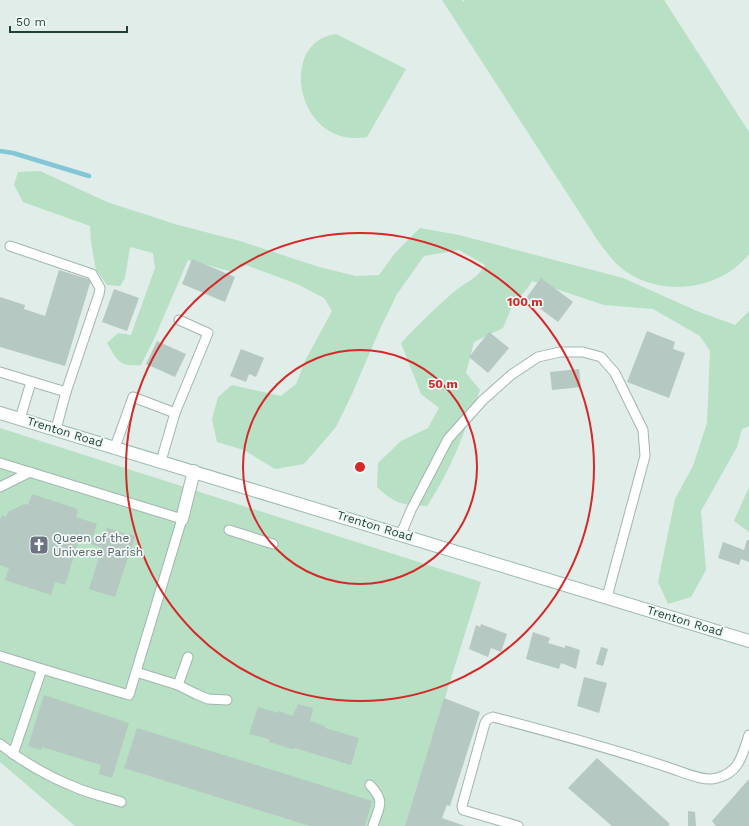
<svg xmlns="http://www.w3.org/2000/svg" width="749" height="826" font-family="'Work Sans',sans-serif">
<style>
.green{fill:#b7e0c4}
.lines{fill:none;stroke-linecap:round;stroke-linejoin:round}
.stream{stroke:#83c6d7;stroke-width:4.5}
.building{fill:#b5c8c1}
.service-casing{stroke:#a2b5b0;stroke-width:11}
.minor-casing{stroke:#a2b5b0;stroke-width:14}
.secondary-casing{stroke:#9db9b1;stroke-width:14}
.service{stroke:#fff;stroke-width:9}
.minor{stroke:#fff;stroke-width:12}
.secondary{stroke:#fff;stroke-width:12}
.ring{fill:none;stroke:#d62828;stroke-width:2}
.labels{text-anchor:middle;stroke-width:3.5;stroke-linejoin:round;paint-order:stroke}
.street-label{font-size:12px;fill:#1f3f38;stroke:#f1f9f5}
.worship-label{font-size:12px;fill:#5b616d;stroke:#f1f9f5;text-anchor:start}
.centre{fill:#d62828;stroke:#f1f9f5;stroke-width:2}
.ring-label{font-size:12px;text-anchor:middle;font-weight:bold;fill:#d62828;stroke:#f1f9f5;stroke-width:3.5;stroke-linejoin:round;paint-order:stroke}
</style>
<rect width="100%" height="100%" fill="#e0ede8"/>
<g class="green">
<path d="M 442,0 L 462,0 L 464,2 L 464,0 L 664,0 L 749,132 L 749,254 C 719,292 657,298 620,267 C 611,259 605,250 598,241 Z"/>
<path d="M 336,34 L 406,69 L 367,137 C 297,150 276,42 336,34 Z"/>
<path d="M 40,171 L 107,202 L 178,225 L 240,241 L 319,267 L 356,276 L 379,275 L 395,253 L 420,228 L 459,235 L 623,278 L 697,311 L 735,325 L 749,311 L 749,426 L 742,429 L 737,447 L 701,511 L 706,570 L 691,597 L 668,604 L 658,582 L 675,499 L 693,466 L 707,423 L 710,351 L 700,336 L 653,309 L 604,305 L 532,281 L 527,289 L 513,304 L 503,328 L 474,342 L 466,373 L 480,390 C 465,430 451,471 427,506 C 402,505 395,504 377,487 L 378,463 L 401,441 L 428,428 L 439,408 L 421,394 L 401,343 C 418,325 436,307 455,291 C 467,281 476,280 485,265 L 459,250 L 424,256 L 397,294 L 379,331 L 352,394 L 336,427 L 304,464 L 275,469 L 244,450 L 217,442 L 212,419 L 218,397 L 232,385 L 281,396 L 296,384 L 306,359 L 332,311 L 324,298 L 297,284 L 246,265 L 233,272 L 188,260 L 154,339 L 141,365 C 119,367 117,360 107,343 L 118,333 L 131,335 L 155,268 L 153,253 L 130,247 L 125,278 L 120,286 L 107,285 L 96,270 L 91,242 L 90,226 L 23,202 L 14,185 L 18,172 Z"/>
<path d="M 0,428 L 481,582 L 405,826 L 75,826 L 0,762 Z"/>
<path d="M 749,487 L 749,532 L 734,521 Z"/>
</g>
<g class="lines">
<path class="stream" d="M 0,151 L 13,153 L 89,176"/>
</g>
<g class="building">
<path d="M 192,259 L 235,277 L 225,302 L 182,284 Z"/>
<path d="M 59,270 L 91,280 L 65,366 L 0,347 L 0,297 L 25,305 L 24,309 L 45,316 Z"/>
<path d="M 541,278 L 573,302 L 558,322 L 526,298 Z"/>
<path d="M 114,289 L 139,298 L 127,331 L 102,322 Z"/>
<path d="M 647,331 L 675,342 L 673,349 L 685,353 L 669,398 L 627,382 Z"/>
<path d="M 489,332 L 509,348 L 488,373 L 469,357 Z"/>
<path d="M 157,341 L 186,354 L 175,377 L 146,364 Z"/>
<path d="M 241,349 L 264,358 L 256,377 L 249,374 L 246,382 L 230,376 Z"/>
<path d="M 579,369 L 581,387 L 552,390 L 550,372 Z"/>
<path d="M 32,494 L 78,509 L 76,517 L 97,524 L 92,539 L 103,542 L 107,528 L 135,536 L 115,597 L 89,589 L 102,548 L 79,540 L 65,585 L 55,582 L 51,595 L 5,580 L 9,568 L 0,565 L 0,520 L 2,515 L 6,517 L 8,512 L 24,504 L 28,505 Z"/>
<path d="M 747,540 L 749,540 L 749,562 L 741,559 L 739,565 L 718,558 L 723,542 L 744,550 Z"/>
<path d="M 481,624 L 507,634 L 501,652 L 491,648 L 488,657 L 469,649 L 476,625 L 480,627 Z"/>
<path d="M 533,632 L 550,638 L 548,643 L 565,648 L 565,645 L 580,650 L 576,669 L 561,663 L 559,669 L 526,659 Z"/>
<path d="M 601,647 L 608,649 L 603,666 L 596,664 Z"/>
<path d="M 584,677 L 607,683 L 599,713 L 577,706 Z"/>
<path d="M 44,695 L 129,723 L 112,778 L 99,774 L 101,765 L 42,747 L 41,750 L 28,746 Z"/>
<path d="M 444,698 L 480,712 L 450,806 L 447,805 L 442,818 L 465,826 L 405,826 Z"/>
<path d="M 298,704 L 313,708 L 310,721 L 325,726 L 325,728 L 359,738 L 351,765 L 295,748 L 292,749 L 269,742 L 269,739 L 249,734 L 258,707 L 278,713 L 278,711 L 293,716 Z"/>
<path d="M 137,728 L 372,801 L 365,826 L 310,826 L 124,768 Z"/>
<path d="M 597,758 L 670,824 L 668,826 L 612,826 L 568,788 Z"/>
<path d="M 749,779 L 749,826 L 716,826 L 712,821 Z"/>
<path d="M 688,811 L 695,812 L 696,826 L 688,826 Z"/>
</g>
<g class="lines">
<g class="service-casing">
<g id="service">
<path d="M 10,246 L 92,274 L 100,288 L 99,294 L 66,392"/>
<path d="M 0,372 L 66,392 L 56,429"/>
<path d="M 20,419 L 31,382"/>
<path d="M 115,447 L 133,397 L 175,413"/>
<path d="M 161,461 L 175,413 L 208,333 L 179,320"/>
<path d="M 0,463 L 182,519 L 129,695 L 42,669 L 13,754"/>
<path d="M 0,487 L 30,472"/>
<path d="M 229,530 L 273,544"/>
<path d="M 401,534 L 411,510 L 448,439 L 483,400 L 511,375 L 538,357 L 560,352 L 583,352 L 601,357 L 615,373 L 643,430 L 645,456 L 607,597"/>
<path d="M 0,656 L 42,669"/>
<path d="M 136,672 L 178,685 L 196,694 L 208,699 L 227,700"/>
<path d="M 178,685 L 188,657"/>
<path d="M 0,744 C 23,762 49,777 77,788 C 91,794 106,797 121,802"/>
<path d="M 370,785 C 386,802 379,806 373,826"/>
<path d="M 518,826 L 463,810 L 462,806 L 485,723 L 488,719 L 493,717 C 554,733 614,749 673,769 C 685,773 705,782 717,778 C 740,772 742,755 749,735"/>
</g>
</g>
<g class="minor-casing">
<path id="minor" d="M 182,519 L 194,471"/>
</g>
<g class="secondary-casing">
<path id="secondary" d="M 0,413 L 749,641"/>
</g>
<use href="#service" class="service"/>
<use href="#minor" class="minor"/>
<use href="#secondary" class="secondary"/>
</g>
<g class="ring">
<circle cx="360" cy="467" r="117"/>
<circle cx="360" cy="467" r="234"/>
</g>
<defs>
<g id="church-square" transform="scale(1)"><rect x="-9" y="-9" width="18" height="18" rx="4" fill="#6b7280" stroke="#f1f9f5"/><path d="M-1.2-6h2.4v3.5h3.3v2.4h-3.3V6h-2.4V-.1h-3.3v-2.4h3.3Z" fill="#fff"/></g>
</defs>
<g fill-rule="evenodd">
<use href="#church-square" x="39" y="545"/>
</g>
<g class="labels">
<g class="street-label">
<text transform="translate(65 432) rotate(17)" y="4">Trenton Road</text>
<text transform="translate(375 526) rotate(17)" y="4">Trenton Road</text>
<text transform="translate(685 621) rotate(17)" y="4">Trenton Road</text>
</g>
<g class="worship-label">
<text x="53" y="542">Queen of the<tspan x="53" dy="14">Universe Parish</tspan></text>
</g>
</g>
<circle cx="360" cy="467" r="6" class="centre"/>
<g class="ring-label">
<text x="525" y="306">100 m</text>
<text x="443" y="388">50 m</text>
</g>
<path d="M10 26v6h117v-6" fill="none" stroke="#1f3f38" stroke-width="2"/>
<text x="16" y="26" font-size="12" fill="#1f3f38" stroke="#f1f9f5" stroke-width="3" paint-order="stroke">50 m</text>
</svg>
